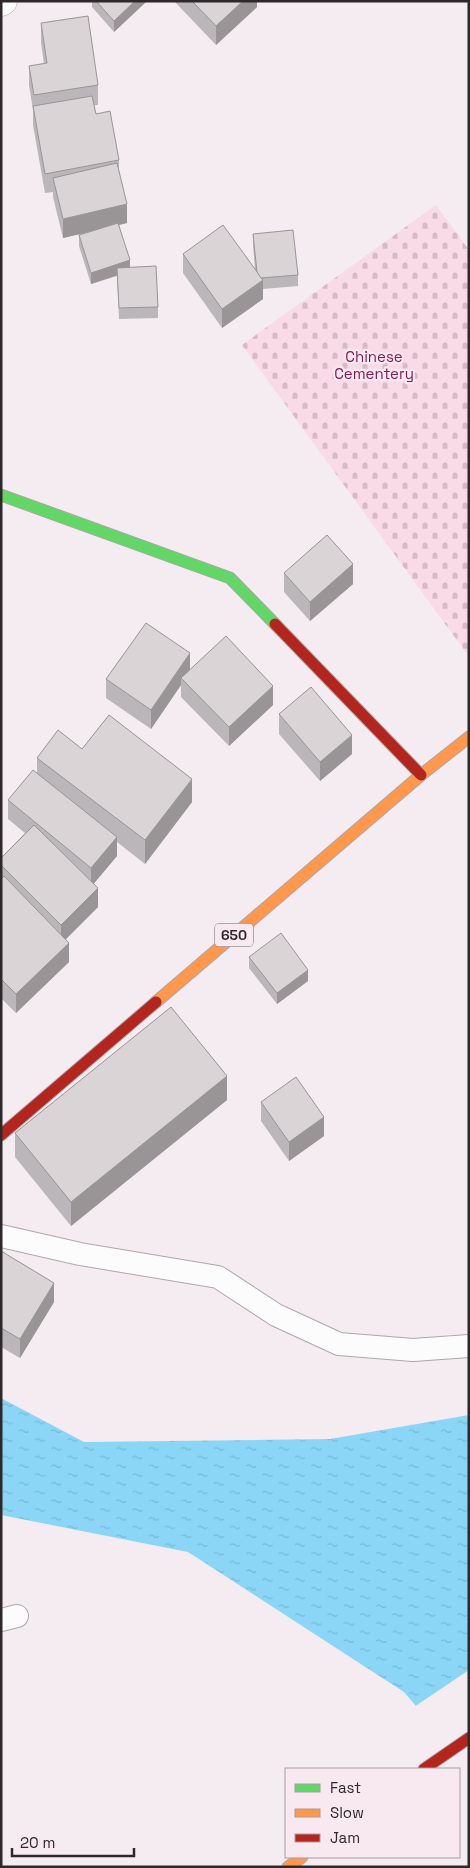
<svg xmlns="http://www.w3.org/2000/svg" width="470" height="1868" font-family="'Space Grotesk',sans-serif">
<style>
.cemetery{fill:url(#cemetery-stones)}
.water{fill:url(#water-ripples)}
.pier{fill:#f4ecf0}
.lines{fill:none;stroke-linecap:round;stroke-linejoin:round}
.lane-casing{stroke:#ada7aa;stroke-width:24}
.street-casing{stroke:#ada7aa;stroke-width:29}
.fast-casing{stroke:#ada7aa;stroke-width:13}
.slow-casing{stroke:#ada7aa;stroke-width:13}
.jam-casing{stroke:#ada7aa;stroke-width:13}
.lane{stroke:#fdfcfd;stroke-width:22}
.street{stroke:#fdfcfd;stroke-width:28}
.fast{stroke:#63d668;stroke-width:11}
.slow{stroke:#ff974d;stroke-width:11}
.jam{stroke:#b3261e;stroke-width:11}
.wall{fill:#bbb6b9}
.shaded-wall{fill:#999496}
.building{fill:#dad4d7;stroke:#999496}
.labels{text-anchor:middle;stroke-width:4.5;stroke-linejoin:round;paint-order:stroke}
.shield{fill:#f7e9ef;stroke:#6a6266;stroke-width:1}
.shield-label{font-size:14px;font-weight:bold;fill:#2e282b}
.park-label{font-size:15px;fill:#821b54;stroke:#f7e9ef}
</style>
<defs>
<pattern id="cemetery-stones" width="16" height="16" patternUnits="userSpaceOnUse" patternTransform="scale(1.25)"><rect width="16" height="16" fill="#f9dae7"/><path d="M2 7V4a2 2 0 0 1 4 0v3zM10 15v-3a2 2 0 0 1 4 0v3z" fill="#d6bbc6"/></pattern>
<pattern id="water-ripples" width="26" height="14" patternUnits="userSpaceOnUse" patternTransform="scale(1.25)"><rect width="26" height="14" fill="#8bd6f6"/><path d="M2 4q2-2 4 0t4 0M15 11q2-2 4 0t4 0" fill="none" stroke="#78b8d3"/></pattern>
</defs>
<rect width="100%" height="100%" fill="#f4ecf0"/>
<path class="cemetery" d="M 436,205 L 469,250 L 469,653 L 467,654 L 242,345 Z"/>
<path class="water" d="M 1,1398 L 84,1442 L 330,1439 L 469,1415 L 469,1769 L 404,1692 L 188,1552 L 1,1515 Z"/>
<path class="pier" d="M 469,1670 L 469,1771 L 414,1707 Z"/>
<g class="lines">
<g class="lane-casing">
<g id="lane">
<path d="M 1,1236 L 80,1254 L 218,1277 L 276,1315 L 339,1344 L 413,1350 L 469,1346"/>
<path d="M 1,1620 L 17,1616"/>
</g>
</g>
<g class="street-casing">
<path id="street" d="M 1,2 L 3,1"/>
</g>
<g class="fast-casing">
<path id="fast" d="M 1,495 L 230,578 L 275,624"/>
</g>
<g class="slow-casing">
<g id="slow">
<path d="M 156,1002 L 421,775 L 469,737"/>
<path d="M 288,1867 L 302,1857"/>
</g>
</g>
<g class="jam-casing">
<g id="jam">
<path d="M 275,624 L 421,775"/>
<path d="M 1,1135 L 156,1002"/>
<path d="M 424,1769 L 469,1738"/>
</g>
</g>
<use href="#lane" class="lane"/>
<use href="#street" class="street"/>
<use href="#fast" class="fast"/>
<use href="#slow" class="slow"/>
<use href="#jam" class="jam"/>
</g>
<g class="wall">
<path d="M 92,1 L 147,1 L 114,32 L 92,7 Z"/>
<path d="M 174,1 L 257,1 L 257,7 L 216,45 Z"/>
<path d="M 41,23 L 98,85 L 98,105 L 94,105 L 96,114 L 119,160 L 119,171 L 127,223 L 119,225 L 130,268 L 158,307 L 158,318 L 119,319 L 117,276 L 91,284 L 79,246 L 79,235 L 88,232 L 63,238 L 53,197 L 53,192 L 45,193 L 33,125 L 33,110 L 29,85 L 29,66 L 44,64 L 41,42 Z"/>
<path d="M 253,234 L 298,275 L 298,286 L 263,289 L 263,299 L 222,328 L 183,273 L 183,254 L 255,270 L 253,245 Z"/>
<path d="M 284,573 L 353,584 L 310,621 L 284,592 Z"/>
<path d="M 190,670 L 273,705 L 229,746 L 181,697 L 181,685 L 151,729 L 106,698 L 106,679 Z"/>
<path d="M 279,714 L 352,754 L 320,781 L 279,734 Z"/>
<path d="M 82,749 L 192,802 L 145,864 L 117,842 L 117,856 L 93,884 L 98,907 L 66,939 L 69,962 L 16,1013 L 1,998 L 1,858 L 25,833 L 8,819 L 8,800 L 37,772 L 37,758 Z"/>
<path d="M 249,957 L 308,981 L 277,1004 L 249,968 Z"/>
<path d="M 227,1100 L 71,1226 L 15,1157 L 15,1133 Z"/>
<path d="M 261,1102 L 324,1136 L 289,1161 L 261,1121 Z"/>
<path d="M 1,1251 L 54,1302 L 20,1358 L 1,1347 Z"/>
</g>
<g class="shaded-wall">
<path d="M 135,1 L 147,1 L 114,32 L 114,21 Z"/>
<path d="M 243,1 L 257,1 L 257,7 L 216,45 L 216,26 Z"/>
<path d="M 127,204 L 127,223 L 63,238 L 63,219 Z"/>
<path d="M 130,260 L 130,271 L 91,284 L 91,273 Z"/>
<path d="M 263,280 L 263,299 L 222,328 L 222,309 Z"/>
<path d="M 353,564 L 353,584 L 310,621 L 310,602 Z"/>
<path d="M 190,653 L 190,672 L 181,678 L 181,685 L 151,729 L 151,710 Z"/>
<path d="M 273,686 L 273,705 L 229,746 L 229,727 Z"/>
<path d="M 352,735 L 352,754 L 320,781 L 320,762 Z"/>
<path d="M 192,779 L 192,802 L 145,864 L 145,840 Z"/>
<path d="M 117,837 L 117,856 L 91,887 L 91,868 Z"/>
<path d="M 98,888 L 98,907 L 61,944 L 61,925 Z"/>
<path d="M 69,943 L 69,962 L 16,1013 L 16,994 Z"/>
<path d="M 308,970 L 308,981 L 277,1004 L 277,993 Z"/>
<path d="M 227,1076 L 227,1100 L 71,1226 L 71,1202 Z"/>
<path d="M 324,1117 L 324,1136 L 289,1161 L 289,1142 Z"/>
<path d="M 54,1283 L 54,1302 L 20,1358 L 20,1339 Z"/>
</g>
<g class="building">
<path d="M 96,1 L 135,1 L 114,21 Z"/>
<path d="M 192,1 L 243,1 L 216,26 Z"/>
<path d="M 88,16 L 98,85 L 34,95 L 29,66 L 47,63 L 41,23 Z"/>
<path d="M 92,96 L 96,114 L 110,111 L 119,160 L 45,174 L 33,106 Z"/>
<path d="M 117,163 L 127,204 L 63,219 L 53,178 Z"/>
<path d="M 118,223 L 130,260 L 91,273 L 79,235 Z"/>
<path d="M 223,225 L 263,280 L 222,309 L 183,254 Z"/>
<path d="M 293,230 L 298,275 L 261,278 L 257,272 L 253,234 Z"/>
<path d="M 156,266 L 158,307 L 119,308 L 117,268 Z"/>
<path d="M 327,535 L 353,564 L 310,602 L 284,573 Z"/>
<path d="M 146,623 L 190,653 L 151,710 L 106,679 Z"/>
<path d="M 226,636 L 273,686 L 229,727 L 181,678 Z"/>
<path d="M 311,687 L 352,735 L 320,762 L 279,714 Z"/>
<path d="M 109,715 L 192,779 L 145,840 L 37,758 L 58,730 L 82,749 Z"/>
<path d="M 33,770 L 117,837 L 91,868 L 8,800 Z"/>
<path d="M 34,825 L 98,888 L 61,925 L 1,865 L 1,858 Z"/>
<path d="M 4,876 L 69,943 L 16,994 L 1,979 L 1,879 Z"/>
<path d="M 281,933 L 308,970 L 277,993 L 249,957 Z"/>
<path d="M 171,1007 L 227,1076 L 71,1202 L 15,1133 Z"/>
<path d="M 296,1077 L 324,1117 L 289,1142 L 261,1102 Z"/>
<path d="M 1,1251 L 54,1283 L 20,1339 L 1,1328 Z"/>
</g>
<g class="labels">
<rect class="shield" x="215" y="923.5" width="38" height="23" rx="4"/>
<g class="shield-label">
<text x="234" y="940">650</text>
</g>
<g class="park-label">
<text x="374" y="362">Chinese<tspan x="374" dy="17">Cementery</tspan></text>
</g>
</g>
<rect width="470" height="1868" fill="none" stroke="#2e282b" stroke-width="5"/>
<rect x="285" y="1768" width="175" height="90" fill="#f7e9ef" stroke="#a79ca1"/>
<rect x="295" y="1784" width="25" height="8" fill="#63d668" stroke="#a79ca1"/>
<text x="330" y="1793" font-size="15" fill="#2e282b">Fast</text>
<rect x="295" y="1809" width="25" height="8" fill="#ff974d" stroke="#a79ca1"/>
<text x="330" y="1818" font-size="15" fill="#2e282b">Slow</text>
<rect x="295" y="1834" width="25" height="8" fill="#b3261e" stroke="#a79ca1"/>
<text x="330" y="1843" font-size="15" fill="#2e282b">Jam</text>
<path d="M12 1848v8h122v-8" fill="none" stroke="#2e282b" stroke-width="2.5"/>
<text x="20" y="1848" font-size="15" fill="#2e282b" stroke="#f7e9ef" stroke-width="4" paint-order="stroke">20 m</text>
</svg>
